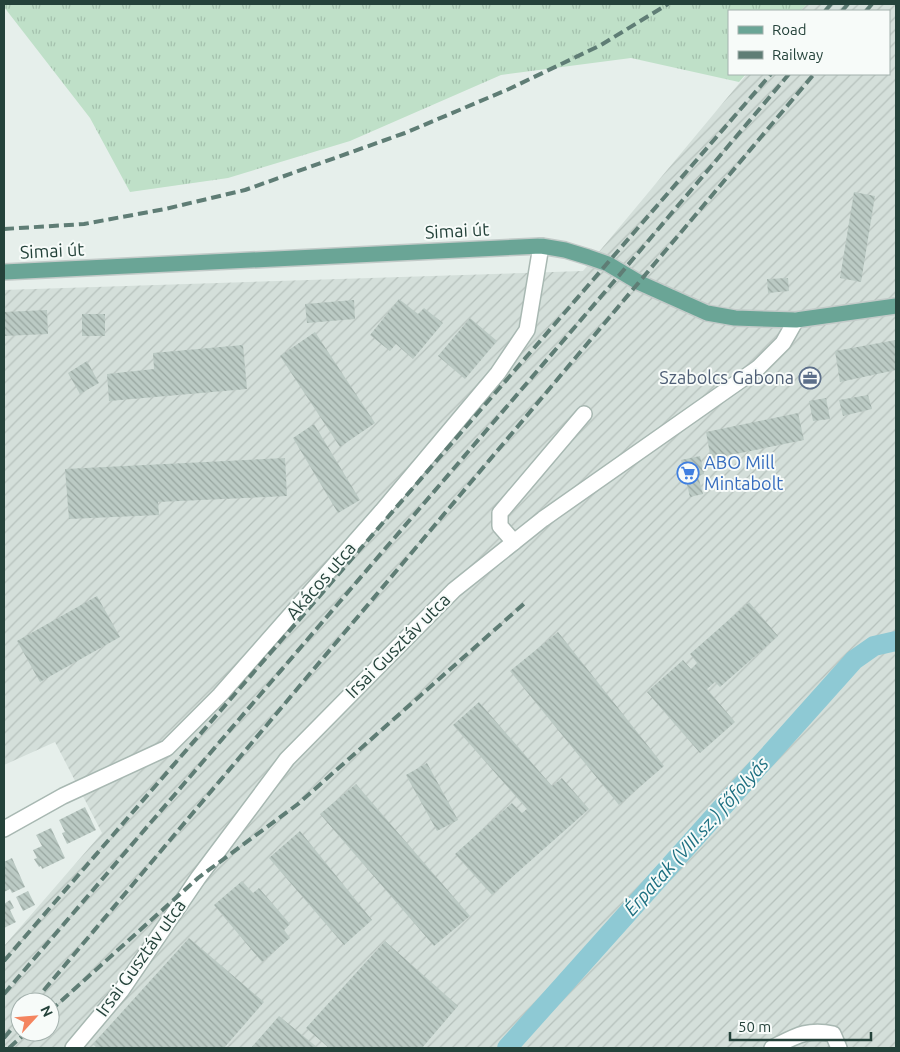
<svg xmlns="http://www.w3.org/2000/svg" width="900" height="1052" font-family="Ubuntu,sans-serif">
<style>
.industrial{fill:url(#industrial-furrows);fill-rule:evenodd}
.grass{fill:url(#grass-tufts)}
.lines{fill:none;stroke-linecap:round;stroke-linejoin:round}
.canal{stroke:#8ec9d4;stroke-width:20}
.building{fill:url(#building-back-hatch)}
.minor-casing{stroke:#a8b8b2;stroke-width:18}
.major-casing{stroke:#c2cac8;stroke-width:18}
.minor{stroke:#fff;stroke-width:15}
.major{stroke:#6aa596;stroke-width:15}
.rail{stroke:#5f7d75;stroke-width:4;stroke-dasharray:10 5;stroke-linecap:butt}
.labels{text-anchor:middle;stroke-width:4;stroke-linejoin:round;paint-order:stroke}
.street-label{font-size:18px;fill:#24423a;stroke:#f7fbf9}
.service-label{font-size:18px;fill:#4e5e75;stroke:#f7fbf9;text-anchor:end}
.shop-label{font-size:18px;fill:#366cbe;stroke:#f7fbf9;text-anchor:start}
.water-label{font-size:19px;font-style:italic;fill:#1c6f80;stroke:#f7fbf9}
</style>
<defs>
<pattern id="industrial-furrows" width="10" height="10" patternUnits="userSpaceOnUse" patternTransform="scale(1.25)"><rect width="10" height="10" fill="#d4dfda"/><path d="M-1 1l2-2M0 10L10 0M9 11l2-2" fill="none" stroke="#b6c1bc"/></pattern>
<pattern id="grass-tufts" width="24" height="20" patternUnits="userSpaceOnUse" patternTransform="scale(1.25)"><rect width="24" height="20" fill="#bfe0c8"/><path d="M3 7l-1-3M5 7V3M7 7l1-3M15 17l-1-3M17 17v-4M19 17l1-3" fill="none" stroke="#a4c1ad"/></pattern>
<pattern id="building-back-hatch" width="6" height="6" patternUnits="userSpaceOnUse" patternTransform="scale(1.25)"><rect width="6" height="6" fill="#bbcac4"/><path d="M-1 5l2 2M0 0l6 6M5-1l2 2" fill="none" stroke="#98a6a0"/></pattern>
</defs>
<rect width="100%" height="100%" fill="#e6efeb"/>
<path class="industrial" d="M 805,4 L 896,4 L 896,1048 L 4,1048 L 4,946 L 102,833 L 55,742 L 4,765 L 4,290 L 583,271 L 747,74 L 889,74 L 889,11 L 799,11 ZM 20,1002 L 50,1002 L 50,1032 L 20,1032 Z"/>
<path class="grass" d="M 4,4 L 807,4 L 800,11 L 729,11 L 729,74 L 746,74 L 739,82 L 631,58 L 501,75 L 350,141 L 228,178 L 130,192 L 90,118 L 4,7 Z"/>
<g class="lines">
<path class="canal" d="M 507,1048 L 854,660 L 874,646 L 896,641"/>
</g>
<g class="building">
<path d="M 854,192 L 875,196 L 861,282 L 840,278 Z"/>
<path d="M 788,278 L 789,291 L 768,293 L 767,279 Z"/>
<path d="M 399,299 L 418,314 L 424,308 L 443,323 L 413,359 L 396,344 L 390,351 L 370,335 Z"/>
<path d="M 354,300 L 355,319 L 307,323 L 305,304 Z"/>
<path d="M 47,310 L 48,334 L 4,336 L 4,312 Z"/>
<rect x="82" y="314" width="23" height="22"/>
<path d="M 470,318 L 497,341 L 465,379 L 438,356 Z"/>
<path d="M 315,332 L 375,423 L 340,447 L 280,356 Z"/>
<path d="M 896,340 L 896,370 L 840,382 L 835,351 Z"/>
<path d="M 243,345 L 247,389 L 109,401 L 107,374 L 154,369 L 153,353 Z"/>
<path d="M 87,361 L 99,383 L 80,394 L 68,373 Z"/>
<path d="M 868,395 L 872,409 L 843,416 L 839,400 Z"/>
<path d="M 826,398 L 830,419 L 813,421 L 809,401 Z"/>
<path d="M 798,413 L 804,440 L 711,459 L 706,432 Z"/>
<path d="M 314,424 L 360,500 L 338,513 L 293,438 Z"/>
<path d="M 700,456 L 704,474 L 698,476 L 703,494 L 690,497 L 681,460 Z"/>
<path d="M 285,458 L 287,496 L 158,502 L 159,515 L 69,519 L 65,469 Z"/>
<path d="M 97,596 L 120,637 L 40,682 L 17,641 Z"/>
<path d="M 749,602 L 778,636 L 720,687 L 715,682 L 707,689 L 735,722 L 700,753 L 647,692 L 683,660 L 691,669 L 697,663 L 690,654 Z"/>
<path d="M 558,632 L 664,766 L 619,805 L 510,671 Z"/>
<path d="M 479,702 L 552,786 L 562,778 L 589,809 L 492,895 L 455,854 L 512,803 L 522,813 L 527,809 L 453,725 Z"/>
<path d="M 427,763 L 458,820 L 437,831 L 406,775 Z"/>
<path d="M 356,784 L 470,916 L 434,946 L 320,814 Z"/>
<path d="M 85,807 L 96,830 L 67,844 L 62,833 L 65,832 L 59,820 Z"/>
<path d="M 51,828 L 65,858 L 42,869 L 41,866 L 39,867 L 34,859 L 37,858 L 33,850 L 42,846 L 36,835 Z"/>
<path d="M 300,831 L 372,920 L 344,945 L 269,858 Z"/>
<path d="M 12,858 L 25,887 L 12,893 L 10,889 L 4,892 L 4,862 Z"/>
<path d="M 242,881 L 253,893 L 259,888 L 290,924 L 284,930 L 290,938 L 262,962 L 214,905 Z"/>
<path d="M 28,891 L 35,905 L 23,911 L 16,897 Z"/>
<path d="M 10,900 L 14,908 L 10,910 L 16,922 L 4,928 L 4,904 Z"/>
<path d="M 189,938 L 264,1002 L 224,1048 L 97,1048 L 93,1044 Z"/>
<path d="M 385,941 L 458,1006 L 422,1048 L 329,1048 L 306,1028 Z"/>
<path d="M 279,1016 L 318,1048 L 251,1048 Z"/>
</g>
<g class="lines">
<g class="minor-casing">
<g id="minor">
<path d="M 514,542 L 500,526 L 500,513 L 584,414"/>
<path d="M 4,829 L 63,796 L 167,748 L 220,695 L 382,511 L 498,373 L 527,330 L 541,246"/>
<path d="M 73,1048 L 121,991 L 198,878 L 287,759 L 454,590 L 543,519 L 758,368 L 783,343 L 796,320"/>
<path d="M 772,1048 C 794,1037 807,1028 833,1034 L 839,1048"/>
</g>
</g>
<g class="major-casing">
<path id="major" d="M 4,272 L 541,246 L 565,250 L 588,257 L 608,264 L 640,283 L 707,313 L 735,318 L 796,320 L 896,306"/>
</g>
<use href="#minor" class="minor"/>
<use href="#major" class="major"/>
<g class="rail">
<path d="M 825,11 L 831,4"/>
<path d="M 842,11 L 848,4"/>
<path d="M 866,11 L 872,4"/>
<path d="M 4,229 L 84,224 L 165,209 L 245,190 L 405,133 L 509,89 L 601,45 L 668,4"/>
<path d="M 4,961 L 771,74"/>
<path d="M 4,994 L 622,272 L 789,74"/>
<path d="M 34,1002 L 814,74"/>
<path d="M 50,1011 L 198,878 L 298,804 L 526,602"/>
<path d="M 4,1038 L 20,1019"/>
<path d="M 9,1048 L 27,1032"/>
</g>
</g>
<defs>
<g id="office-ring" transform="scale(1.125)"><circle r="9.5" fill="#f7fbf9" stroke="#5c6f8a" stroke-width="1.5"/><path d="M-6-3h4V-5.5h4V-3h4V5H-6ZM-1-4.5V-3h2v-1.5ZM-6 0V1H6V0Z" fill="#5c6f8a"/></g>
<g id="supermarket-ring" transform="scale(1.125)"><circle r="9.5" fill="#f7fbf9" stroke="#3f7fe0" stroke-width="1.5"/><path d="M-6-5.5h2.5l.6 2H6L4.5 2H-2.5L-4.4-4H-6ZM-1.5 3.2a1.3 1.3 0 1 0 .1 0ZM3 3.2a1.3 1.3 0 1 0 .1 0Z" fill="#3f7fe0"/></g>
</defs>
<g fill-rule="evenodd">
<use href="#office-ring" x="810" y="378"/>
<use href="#supermarket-ring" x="688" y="473"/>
</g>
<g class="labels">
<g class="street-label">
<text transform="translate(457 231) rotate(-3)" y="6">Simai út</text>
<text transform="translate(52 251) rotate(-3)" y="6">Simai út</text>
<text transform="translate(321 581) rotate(-49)" y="6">Akácos utca</text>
<text transform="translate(398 646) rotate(-45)" y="6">Irsai Gusztáv utca</text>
<text transform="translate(141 958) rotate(-54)" y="6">Irsai Gusztáv utca</text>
</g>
<g class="service-label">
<text x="794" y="384">Szabolcs Gabona</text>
</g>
<g class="shop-label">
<text x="704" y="469">ABO Mill<tspan x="704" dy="21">Mintabolt</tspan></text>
</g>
<g class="water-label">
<text transform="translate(696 836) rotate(-48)" y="7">Érpatak (VIII.sz.) főfolyás</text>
</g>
</g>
<rect width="900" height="1052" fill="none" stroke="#24423a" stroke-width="10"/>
<rect x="728" y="10" width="162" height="65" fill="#f7fbf9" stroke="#a3b1ad"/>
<rect x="738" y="26" width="25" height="8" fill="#6aa596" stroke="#a3b1ad"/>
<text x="772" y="35" font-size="15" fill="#24423a">Road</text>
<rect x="738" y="51" width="25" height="8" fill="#5f7d75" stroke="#a3b1ad"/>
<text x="772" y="60" font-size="15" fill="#24423a">Railway</text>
<g transform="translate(35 1017) rotate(64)"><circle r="24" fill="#f7fbf9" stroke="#a3b1ad"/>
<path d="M0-4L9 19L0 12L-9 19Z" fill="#f4845f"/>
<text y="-8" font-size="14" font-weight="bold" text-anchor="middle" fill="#24423a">N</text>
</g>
<path d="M730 1032v8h141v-8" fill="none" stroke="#24423a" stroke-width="2.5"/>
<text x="738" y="1032" font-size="15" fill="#24423a" stroke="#f7fbf9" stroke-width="4" paint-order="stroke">50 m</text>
</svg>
